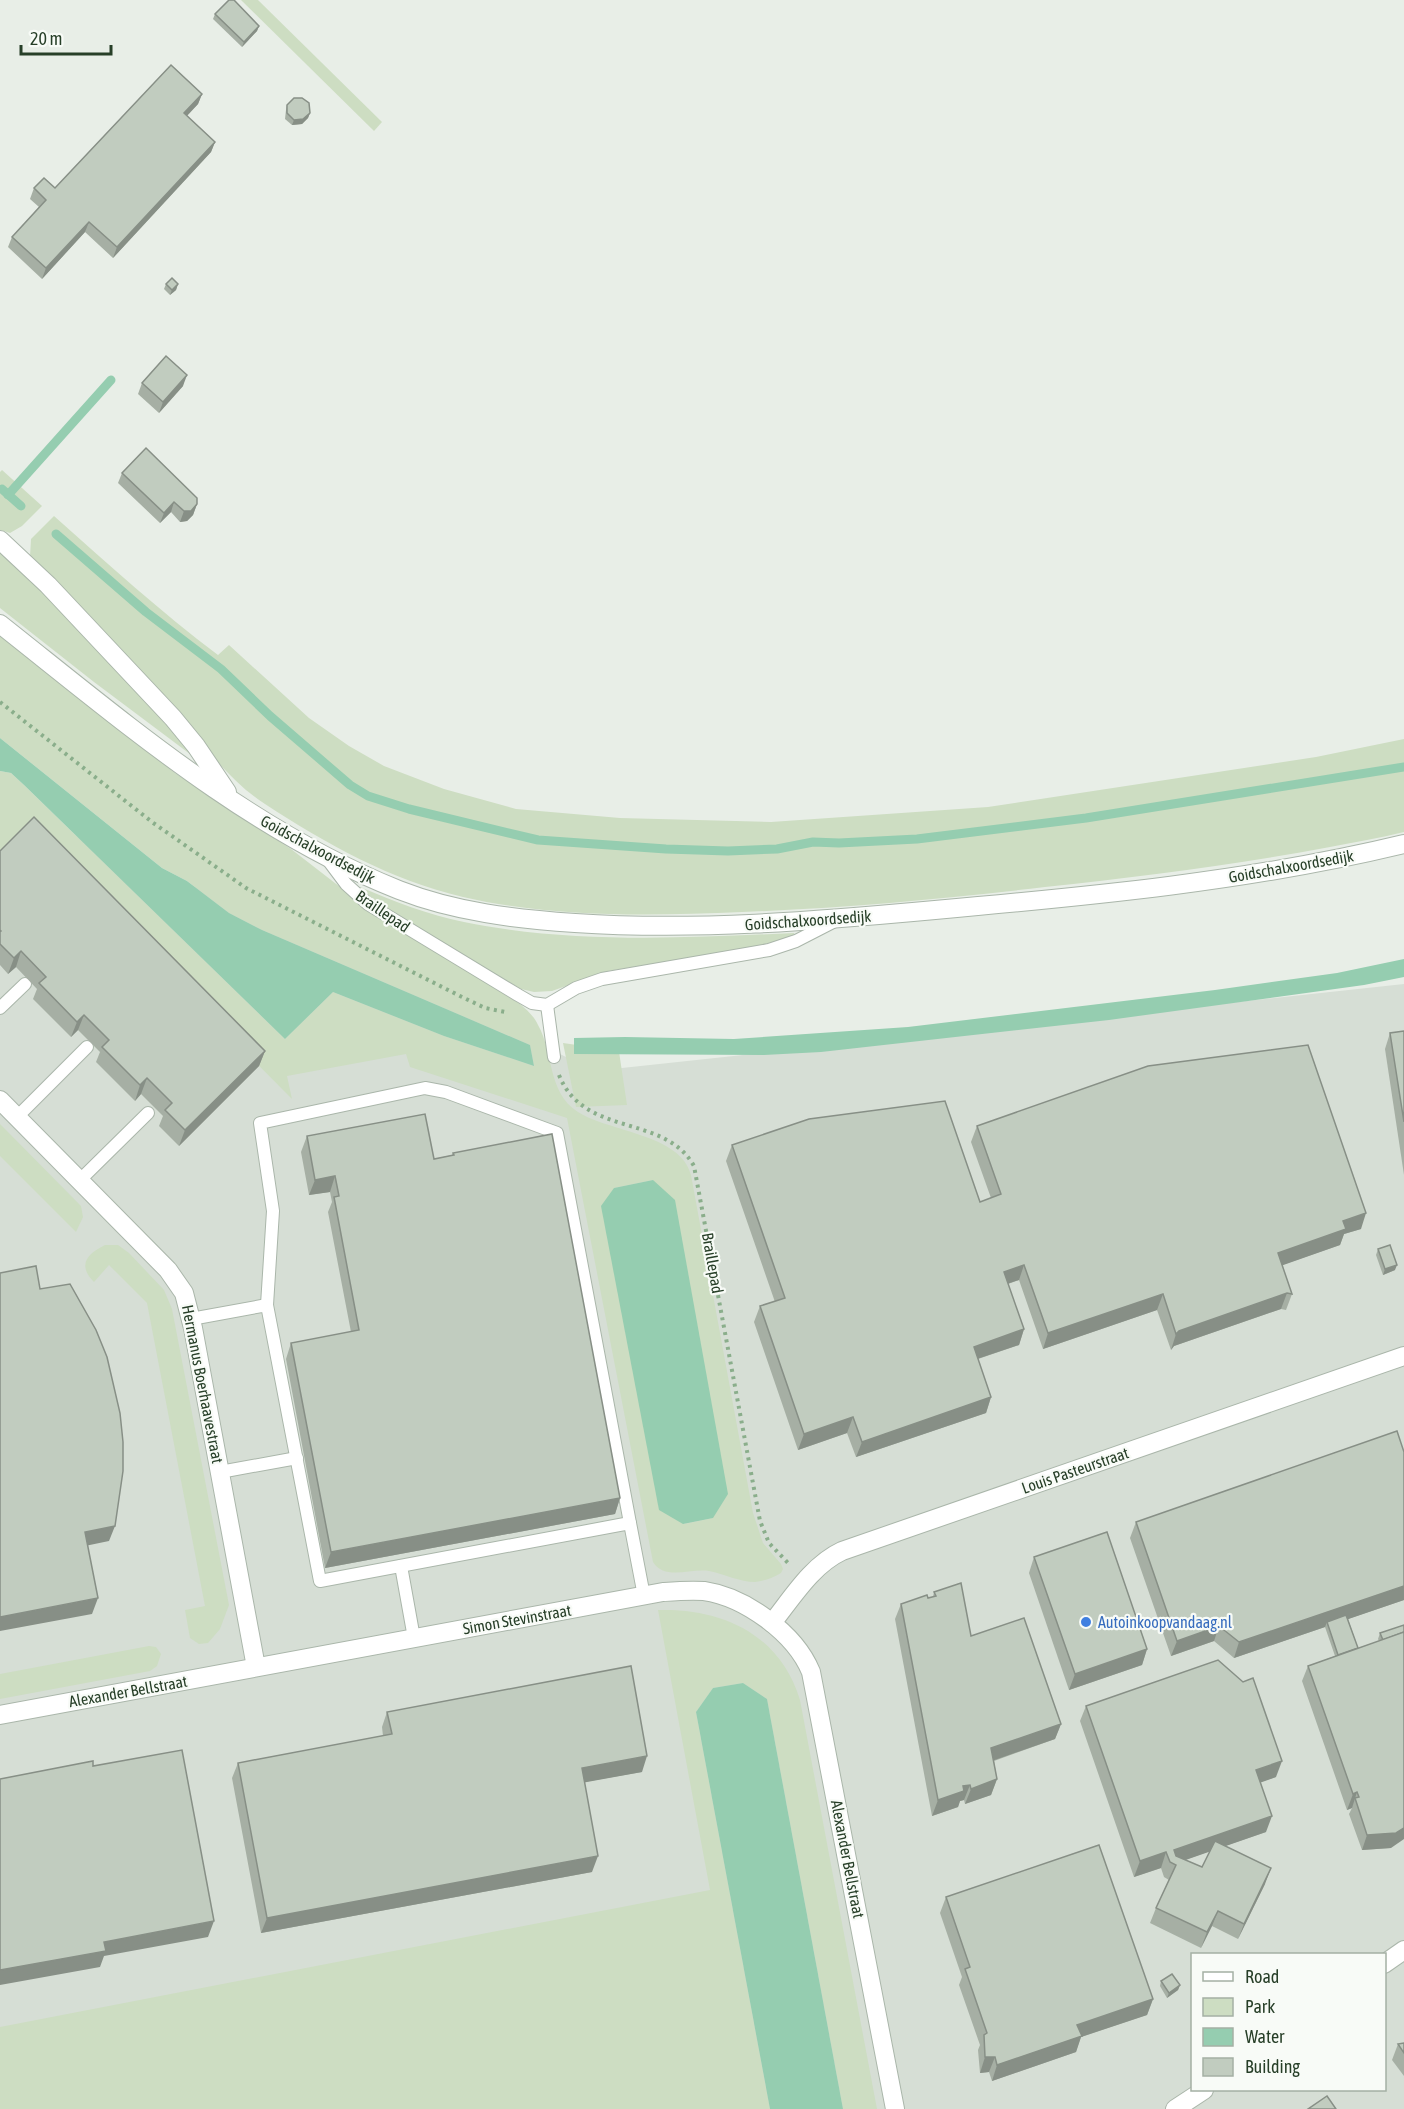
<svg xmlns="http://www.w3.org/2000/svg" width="1404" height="2109" font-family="'Asap Condensed',sans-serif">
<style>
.built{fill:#d6ded5;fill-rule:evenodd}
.green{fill:#cdddc2;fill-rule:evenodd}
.water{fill:#95cdb0}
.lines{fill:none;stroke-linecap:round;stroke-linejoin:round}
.stream{stroke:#95cdb0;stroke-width:9}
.service-casing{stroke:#aab6aa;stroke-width:14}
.minor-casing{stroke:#aab6aa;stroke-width:20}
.path{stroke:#8aae8b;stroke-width:4;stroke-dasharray:3 4.5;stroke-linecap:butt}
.service{stroke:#fff;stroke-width:12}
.minor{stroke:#fff;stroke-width:18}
.wall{fill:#a6afa4;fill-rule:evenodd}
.shaded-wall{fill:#878f86}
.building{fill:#c1ccbf;stroke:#878f86;stroke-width:1.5}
.shop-dot{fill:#3f7fe0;stroke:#f8fbf7;stroke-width:2}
.labels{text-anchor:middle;stroke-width:4.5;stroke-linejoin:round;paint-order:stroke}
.street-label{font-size:16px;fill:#273f28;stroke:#f8fbf7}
.shop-label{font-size:16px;fill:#366cbe;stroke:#f8fbf7;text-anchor:start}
</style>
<rect width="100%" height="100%" fill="#e8eee7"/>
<path class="built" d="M 0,804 L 398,973 L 594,1071 L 1404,984 L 1404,2109 L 0,2109 ZM 1192,1954 L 1384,1954 L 1384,2090 L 1192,2090 Z"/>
<g class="green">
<path d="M 241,0 L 258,0 L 382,122 L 374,131 Z"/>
<path d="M 2,470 L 42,506 L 22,526 L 10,533 L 0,530 L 0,472 Z"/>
<path d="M 54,516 C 108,564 161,612 218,655 L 229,645 L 309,718 L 349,746 L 384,766 L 444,789 L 516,809 L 620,818 L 771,822 L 988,807 L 1316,757 L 1404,739 L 1404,832 C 1380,838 1354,842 1330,847 C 1235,865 1140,877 1045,887 C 944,899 843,908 742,912 C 649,916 554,918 463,897 C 391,880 326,844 265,804 C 226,779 201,740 170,707 C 125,656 77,607 30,557 L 31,539 Z"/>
<path d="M 0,549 L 36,582 L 202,763 L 94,682 L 0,608 Z"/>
<path d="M 0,636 L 175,773 L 291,849 L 375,914 L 520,1004 C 527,1010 534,1016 538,1025 C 554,1053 547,1092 578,1112 C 609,1132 681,1134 691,1175 L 753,1513 L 763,1543 L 781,1564 L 783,1569 L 781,1573 C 773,1578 764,1581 755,1582 C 740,1582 724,1574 709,1571 C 690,1568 665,1581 653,1562 L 567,1118 L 410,1067 L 406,1054 L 287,1076 L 292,1099 L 28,833 L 0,860 L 0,771 L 11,773 L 24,785 L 285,1039 L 333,992 L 444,1036 L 534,1066 L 530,1045 L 262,930 L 229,913 L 187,881 L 162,868 L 0,738 ZM 653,1180 L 713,1518 L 684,1524 L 614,1188 Z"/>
<path d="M 360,887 C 394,901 428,915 464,922 C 572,944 685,938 794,933 L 795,936 L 750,948 L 608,971 L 552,991 L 534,992 L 521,989 L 379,905 L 358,889 Z"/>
<path d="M 563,1043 L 577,1045 L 618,1045 L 627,1105 L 576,1107 Z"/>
<path d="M 0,1124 L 81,1206 L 83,1217 L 76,1232 L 0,1156 Z"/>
<path d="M 105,1245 L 118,1245 L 129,1253 L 164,1290 L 172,1309 L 229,1605 L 220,1629 L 208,1643 L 199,1644 L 190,1638 L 185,1610 L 205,1606 L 147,1303 L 109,1265 L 94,1282 C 77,1265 87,1254 105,1245 Z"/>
<path d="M 658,1610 C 722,1608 780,1634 800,1700 L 877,2109 L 843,2109 L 767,1699 L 743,1683 L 713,1688 L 696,1712 L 770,2109 L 0,2109 L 0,2027 L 710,1890 Z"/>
<path d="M 149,1646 L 156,1647 L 161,1654 L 157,1666 L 150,1671 L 0,1699 L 0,1674 Z"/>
</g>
<g class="water">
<path d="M 0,738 L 162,868 L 187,881 L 229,913 L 262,930 L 530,1045 L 534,1066 L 444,1036 L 333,992 L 285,1039 L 24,785 L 11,773 L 0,771 Z"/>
<path d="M 1404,959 L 1404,977 L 1364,985 L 1109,1020 L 821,1052 L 764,1055 L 574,1054 L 574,1038 L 625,1037 L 734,1039 L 908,1027 L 1215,990 L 1337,973 Z"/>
<path d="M 653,1180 L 675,1200 L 728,1494 L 713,1518 L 683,1524 L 659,1510 L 601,1206 L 614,1188 Z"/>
<path d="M 743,1683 L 767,1699 L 843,2109 L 770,2109 L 696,1712 L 713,1688 Z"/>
</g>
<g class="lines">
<g class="stream">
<path d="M 2,489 L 21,506"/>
<path d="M 8,495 L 111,380"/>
<path d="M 56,534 L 146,612 L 221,669 L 270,716 L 350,785 L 368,796 L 409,809 L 538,840 L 666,849 L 728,851 L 777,849 L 813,842 L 839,843 L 917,839 L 1086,818 L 1404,767"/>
</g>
<g class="service-casing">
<g id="service">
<path d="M 328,860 L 346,884 L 368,904 L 518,995 L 532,1003 L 547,1005 L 576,988 L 602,979 L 769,950 L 796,941 L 833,922"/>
<path d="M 547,1005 L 554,1057"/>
<path d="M 0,1008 L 25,984"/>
<path d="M 17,1117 L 87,1047"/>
<path d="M 80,1180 L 148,1113"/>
<path d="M 267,1305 L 273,1211 L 260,1123 L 425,1088 L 446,1092 L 557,1133 L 630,1523"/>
<path d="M 191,1319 L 267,1305 L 320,1581 L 630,1523 L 644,1596"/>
<path d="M 220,1472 L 297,1458"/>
<path d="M 401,1566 L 414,1638"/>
</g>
</g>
<g class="minor-casing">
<g id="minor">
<path d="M 0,540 L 48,585 L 173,718 L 196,746 L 227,792"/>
<path d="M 0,624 C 124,722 250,831 399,890 C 455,912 516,919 575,923 C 695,931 816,921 935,910 C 1092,896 1251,881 1404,844"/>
<path d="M 0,1100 L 168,1270 L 184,1293 L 193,1328 L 256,1667"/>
<path d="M 772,1623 C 792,1598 812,1565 842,1551 L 1404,1356"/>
<path d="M 0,1715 L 663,1592 C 677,1591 690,1590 704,1591 C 745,1597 795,1633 811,1672 L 895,2109"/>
<path d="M 1384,1964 L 1404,1950"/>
<path d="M 1175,2109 L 1204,2090"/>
</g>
</g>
<g class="path">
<path d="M 0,702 L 152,822 L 246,888 L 460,996 L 485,1008 L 505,1012"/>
<path d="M 559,1075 C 584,1138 664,1113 694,1166 L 760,1521 L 769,1543 L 789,1564"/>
</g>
<use href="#service" class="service"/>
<use href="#minor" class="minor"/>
</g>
<g class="wall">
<path d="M 215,14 L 259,26 L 257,31 L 242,47 L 213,19 Z"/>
<path d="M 202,94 L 198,104 L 187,116 L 215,142 L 211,152 L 113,258 L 85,232 L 42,279 L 8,247 L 12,237 L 39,207 L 30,199 L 34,188 L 55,188 Z"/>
<path d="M 287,105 L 310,113 L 308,118 L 302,124 L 292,125 L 285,119 L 286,110 Z"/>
<path d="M 166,284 L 178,284 L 176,290 L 170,295 L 164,289 Z"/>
<path d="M 142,383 L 183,386 L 159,413 L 138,394 Z"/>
<path d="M 122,473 L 197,504 L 193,515 L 187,521 L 180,522 L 171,512 L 160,523 L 118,483 Z"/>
<path d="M 0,851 L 265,1051 L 259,1066 L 179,1146 L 159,1126 L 163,1116 L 141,1094 L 135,1101 L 96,1062 L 100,1052 L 78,1030 L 71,1037 L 33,999 L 37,989 L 16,967 L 8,974 L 0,965 Z"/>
<path d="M 1404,1031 L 1404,1175 L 1385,1049 L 1390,1033 Z"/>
<path d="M 977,1126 L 1361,1229 L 1344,1234 L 1340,1245 L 1282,1265 L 1292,1294 L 1286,1310 L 1281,1309 L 1174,1346 L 1171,1350 L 1157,1310 L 1043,1349 L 1019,1280 L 1008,1284 L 1024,1329 L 1019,1345 L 978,1359 L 991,1397 L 986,1413 L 856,1457 L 847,1433 L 798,1450 L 754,1322 L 760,1306 L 775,1302 L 726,1161 L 732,1145 L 980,1202 L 991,1198 L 971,1142 Z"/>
<path d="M 307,1136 L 434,1159 L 452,1155 L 453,1153 L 620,1498 L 615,1514 L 325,1568 L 286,1359 L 291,1343 L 351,1332 L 328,1212 L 332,1202 L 330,1192 L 309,1195 L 301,1152 Z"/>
<path d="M 1378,1249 L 1395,1270 L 1383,1275 L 1376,1255 Z"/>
<path d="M 1404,1452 L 1404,1600 L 1348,1619 L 1358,1648 L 1379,1641 L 1378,1639 L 1380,1633 L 1404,1625 L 1391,1848 L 1362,1850 L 1349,1814 L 1352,1808 L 1347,1810 L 1302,1681 L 1308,1666 L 1335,1656 L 1325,1627 L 1234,1658 L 1214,1641 L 1171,1656 L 1130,1538 L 1136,1522 Z"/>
<path d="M 1034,1557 L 1147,1649 L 1142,1665 L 1069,1690 L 1029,1573 Z"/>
<path d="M 934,1592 L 971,1636 L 1061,1724 L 1055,1739 L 994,1761 L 997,1779 L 991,1795 L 965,1804 L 964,1800 L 960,1801 L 958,1807 L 932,1816 L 895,1619 L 901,1604 L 933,1597 Z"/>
<path d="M 1086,1706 L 1276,1777 L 1260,1782 L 1266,1832 L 1225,1846 L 1265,1884 L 1238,1939 L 1212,1926 L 1201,1948 L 1150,1923 L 1156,1908 L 1169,1880 L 1164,1877 L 1161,1868 L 1134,1877 L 1080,1721 ZM 1210,1851 L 1202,1867 L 1185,1860 Z"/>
<path d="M 387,1712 L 642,1772 L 584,1782 L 592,1872 L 261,1933 L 232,1778 L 238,1763 L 383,1736 L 382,1727 Z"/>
<path d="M 946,1897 L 1153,1999 L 1147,2015 L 1081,2037 L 1076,2052 L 992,2081 L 989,2072 L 980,2073 L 978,2050 L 980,2045 L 959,1985 L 962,1977 L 940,1913 Z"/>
<path d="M 1161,1981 L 1180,1985 L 1178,1990 L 1167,1998 L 1160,1986 Z"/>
<path d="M 1404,2043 L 1404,2076 L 1392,2060 L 1398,2044 Z"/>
</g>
<g class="shaded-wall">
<path d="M 259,26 L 257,31 L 242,47 L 244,42 Z"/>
<path d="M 202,94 L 198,104 L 180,123 L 184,113 Z"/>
<path d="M 310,113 L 308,118 L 302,124 L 292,125 L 294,120 Z"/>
<path d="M 215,142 L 211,152 L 113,258 L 117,247 Z"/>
<path d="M 89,222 L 85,232 L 42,279 L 46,268 Z"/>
<path d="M 178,284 L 176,290 L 170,295 L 172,290 Z"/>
<path d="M 187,375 L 183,386 L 159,413 L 163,402 Z"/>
<path d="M 174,502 L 171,512 L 160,523 L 164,513 Z"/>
<path d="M 197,504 L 193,515 L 187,521 L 180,522 L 184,511 Z"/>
<path d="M 21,951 L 16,967 L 8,974 L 14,958 Z"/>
<path d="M 84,1015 L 78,1030 L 71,1037 L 77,1022 Z"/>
<path d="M 265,1051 L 259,1066 L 179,1146 L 185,1130 Z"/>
<path d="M 147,1078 L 141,1094 L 135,1101 L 140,1085 Z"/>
<path d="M 335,1176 L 330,1192 L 309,1195 L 315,1180 Z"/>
<path d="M 1366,1213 L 1361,1229 L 1344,1234 L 1340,1245 L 1272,1269 L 1278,1253 L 1343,1221 Z"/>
<path d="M 1024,1265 L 1019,1280 L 998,1287 L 1004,1272 Z"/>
<path d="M 1397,1265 L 1395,1270 L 1383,1275 L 1385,1269 Z"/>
<path d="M 1287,1293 L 1281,1309 L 1174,1346 L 1171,1350 L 1176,1334 L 1179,1331 Z"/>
<path d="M 1163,1294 L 1157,1310 L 1043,1349 L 1048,1333 Z"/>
<path d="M 1024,1329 L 1019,1345 L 968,1362 L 974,1347 Z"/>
<path d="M 991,1397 L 986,1413 L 856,1457 L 862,1442 Z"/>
<path d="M 853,1417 L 847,1433 L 798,1450 L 804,1434 Z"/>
<path d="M 620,1498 L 615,1514 L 325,1568 L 331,1552 Z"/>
<path d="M 115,1526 L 109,1541 L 80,1547 L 85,1532 Z"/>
<path d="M 1404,1586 L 1404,1600 L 1328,1626 L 1327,1622 L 1325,1627 L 1234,1658 L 1239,1642 Z"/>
<path d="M 98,1598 L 92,1614 L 0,1631 L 0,1617 Z"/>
<path d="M 1219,1626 L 1214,1641 L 1171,1656 L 1177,1641 Z"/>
<path d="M 1147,1649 L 1142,1665 L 1069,1690 L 1075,1674 Z"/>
<path d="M 1061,1724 L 1055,1739 L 986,1763 L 991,1748 Z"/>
<path d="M 647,1756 L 642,1772 L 576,1784 L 582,1768 Z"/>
<path d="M 1282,1761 L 1276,1777 L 1251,1786 L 1256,1770 Z"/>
<path d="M 997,1779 L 991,1795 L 965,1804 L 971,1789 Z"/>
<path d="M 970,1785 L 964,1800 L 960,1801 L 958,1807 L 932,1816 L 938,1800 L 963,1786 Z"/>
<path d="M 1357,1792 L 1352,1808 L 1347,1810 L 1353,1794 Z"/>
<path d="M 1272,1816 L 1266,1832 L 1174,1864 L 1174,1850 Z"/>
<path d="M 1404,1828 L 1404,1839 L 1391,1848 L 1362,1850 L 1367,1835 Z"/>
<path d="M 1166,1852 L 1161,1868 L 1134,1877 L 1140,1861 Z"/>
<path d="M 598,1856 L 592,1872 L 261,1933 L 267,1918 Z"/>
<path d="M 1271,1868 L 1265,1884 L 1238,1939 L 1244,1924 Z"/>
<path d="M 1218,1911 L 1212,1926 L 1201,1948 L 1207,1932 Z"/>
<path d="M 214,1921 L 208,1937 L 104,1956 L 100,1967 L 0,1985 L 0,1970 L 104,1942 Z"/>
<path d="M 1180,1985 L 1178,1990 L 1167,1998 L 1169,1993 Z"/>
<path d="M 1153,1999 L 1147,2015 L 1081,2037 L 1076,2052 L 992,2081 L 997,2065 L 1077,2025 Z"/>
<path d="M 985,2057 L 995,2057 L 989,2072 L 980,2073 Z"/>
</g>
<g class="building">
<path d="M 229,0 L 234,0 L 259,26 L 244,42 L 215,14 Z"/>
<path d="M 171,65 L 202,94 L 184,113 L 215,142 L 117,247 L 89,222 L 46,268 L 12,237 L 46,200 L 34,188 L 44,178 L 55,188 Z"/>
<path d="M 294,98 L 302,98 L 309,103 L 310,113 L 303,119 L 294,120 L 287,113 L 287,105 Z"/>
<path d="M 172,278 L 178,284 L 172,290 L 166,284 Z"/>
<path d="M 166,356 L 187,375 L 163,402 L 142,383 Z"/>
<path d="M 146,448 L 197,498 L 197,504 L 191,511 L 184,511 L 174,502 L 164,513 L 122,473 Z"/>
<path d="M 34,817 L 265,1051 L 185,1130 L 165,1110 L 172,1103 L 147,1078 L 140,1085 L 102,1047 L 109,1040 L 84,1015 L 77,1022 L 39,983 L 46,977 L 21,951 L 14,958 L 0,944 L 0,932 L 1,931 L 0,930 L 0,851 Z"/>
<path d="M 1404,1031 L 1404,1122 L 1390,1033 Z"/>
<path d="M 1308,1045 L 1366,1213 L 1343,1221 L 1346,1229 L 1278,1253 L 1292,1294 L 1287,1293 L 1179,1331 L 1176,1334 L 1163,1294 L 1048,1333 L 1024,1265 L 1004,1272 L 1024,1329 L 974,1347 L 991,1397 L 862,1442 L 853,1417 L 804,1434 L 760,1306 L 785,1298 L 732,1145 L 809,1119 L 945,1101 L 980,1202 L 1001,1194 L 977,1126 L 1148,1066 Z"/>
<path d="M 425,1114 L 434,1159 L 454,1155 L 453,1153 L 552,1134 L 620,1498 L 331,1552 L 291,1343 L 359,1330 L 334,1197 L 339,1196 L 335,1176 L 315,1180 L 307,1136 Z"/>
<path d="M 1390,1245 L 1397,1265 L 1385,1269 L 1378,1249 Z"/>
<path d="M 36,1266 L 40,1289 L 70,1284 L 96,1330 L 107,1357 L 120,1413 L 123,1442 L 123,1471 L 115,1526 L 85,1532 L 98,1598 L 0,1617 L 0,1273 Z"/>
<path d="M 1397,1431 L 1404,1452 L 1404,1586 L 1239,1642 L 1219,1626 L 1177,1641 L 1136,1522 Z"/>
<path d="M 1107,1532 L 1147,1649 L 1075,1674 L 1034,1557 Z"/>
<path d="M 961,1583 L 971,1636 L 1024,1618 L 1061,1724 L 991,1748 L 997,1779 L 971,1789 L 970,1785 L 963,1786 L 964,1791 L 938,1800 L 901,1604 L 927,1595 L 928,1598 L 936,1596 L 934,1592 Z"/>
<path d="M 1346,1615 L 1358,1648 L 1338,1655 L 1327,1622 Z"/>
<path d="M 1404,1625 L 1404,1632 L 1383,1640 L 1380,1633 Z"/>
<path d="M 1404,1632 L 1404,1828 L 1396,1833 L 1367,1835 L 1355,1798 L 1359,1797 L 1357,1792 L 1353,1794 L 1308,1666 Z"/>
<path d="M 1218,1660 L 1243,1682 L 1253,1678 L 1282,1761 L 1256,1770 L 1272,1816 L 1174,1850 L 1176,1856 L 1202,1867 L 1215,1841 L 1271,1868 L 1244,1924 L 1218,1911 L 1207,1932 L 1156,1908 L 1176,1865 L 1170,1862 L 1166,1852 L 1140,1861 L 1086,1706 Z"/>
<path d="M 631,1666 L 647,1756 L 582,1768 L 598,1856 L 267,1918 L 238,1763 L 392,1734 L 387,1712 Z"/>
<path d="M 182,1750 L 214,1921 L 104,1942 L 106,1951 L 0,1970 L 0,1779 L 93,1761 L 93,1766 Z"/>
<path d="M 1099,1845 L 1153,1999 L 1077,2025 L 1082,2036 L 997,2065 L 995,2057 L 985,2057 L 984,2035 L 987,2033 L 965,1969 L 970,1967 L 946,1897 Z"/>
<path d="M 1172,1974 L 1180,1985 L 1169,1993 L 1161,1981 Z"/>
<path d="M 1404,2043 L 1404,2053 L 1398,2044 Z"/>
<path d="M 1327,2096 L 1336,2109 L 1308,2109 Z"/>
</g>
<circle class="shop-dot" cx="1086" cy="1622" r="6"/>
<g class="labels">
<g class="street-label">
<text transform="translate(318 849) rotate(28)" y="6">Goidschalxoordsedijk</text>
<text transform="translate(1291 866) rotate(-10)" y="6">Goidschalxoordsedijk</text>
<text transform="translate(383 911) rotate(34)" y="6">Braillepad</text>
<text transform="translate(808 920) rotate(-4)" y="6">Goidschalxoordsedijk</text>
<text transform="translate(713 1263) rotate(80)" y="6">Braillepad</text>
<text transform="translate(203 1384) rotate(79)" y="6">Hermanus Boerhaavestraat</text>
<text transform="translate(1075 1470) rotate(-19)" y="6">Louis Pasteurstraat</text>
<text transform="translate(517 1619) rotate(-10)" y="6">Simon Stevinstraat</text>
<text transform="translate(128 1691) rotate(-10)" y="6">Alexander Bellstraat</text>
<text transform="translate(848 1859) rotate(79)" y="6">Alexander Bellstraat</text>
</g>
<g class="shop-label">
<text x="1098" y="1628">Autoinkoopvandaag.nl</text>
</g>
</g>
<rect x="1191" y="1953" width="195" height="138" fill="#f8fbf7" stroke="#a4b0a4" stroke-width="1.5"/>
<rect x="1203" y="1972" width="30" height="9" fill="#ffffff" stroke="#a4b0a4" stroke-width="1.5"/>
<text x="1245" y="1983" font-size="18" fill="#273f28">Road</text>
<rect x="1203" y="1998" width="30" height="18" fill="#cdddc2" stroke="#a4b0a4" stroke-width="1.5"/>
<text x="1245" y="2013" font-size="18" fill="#273f28">Park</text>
<rect x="1203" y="2028" width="30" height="18" fill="#95cdb0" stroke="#a4b0a4" stroke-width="1.5"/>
<text x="1245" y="2043" font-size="18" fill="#273f28">Water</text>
<rect x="1203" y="2058" width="30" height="18" fill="#c1ccbf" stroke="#a4b0a4" stroke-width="1.5"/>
<text x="1245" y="2073" font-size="18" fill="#273f28">Building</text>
<path d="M21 45v9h90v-9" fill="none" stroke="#273f28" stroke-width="3"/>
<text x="30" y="45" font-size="18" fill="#273f28" stroke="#f8fbf7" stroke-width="4.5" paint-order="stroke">20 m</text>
</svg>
